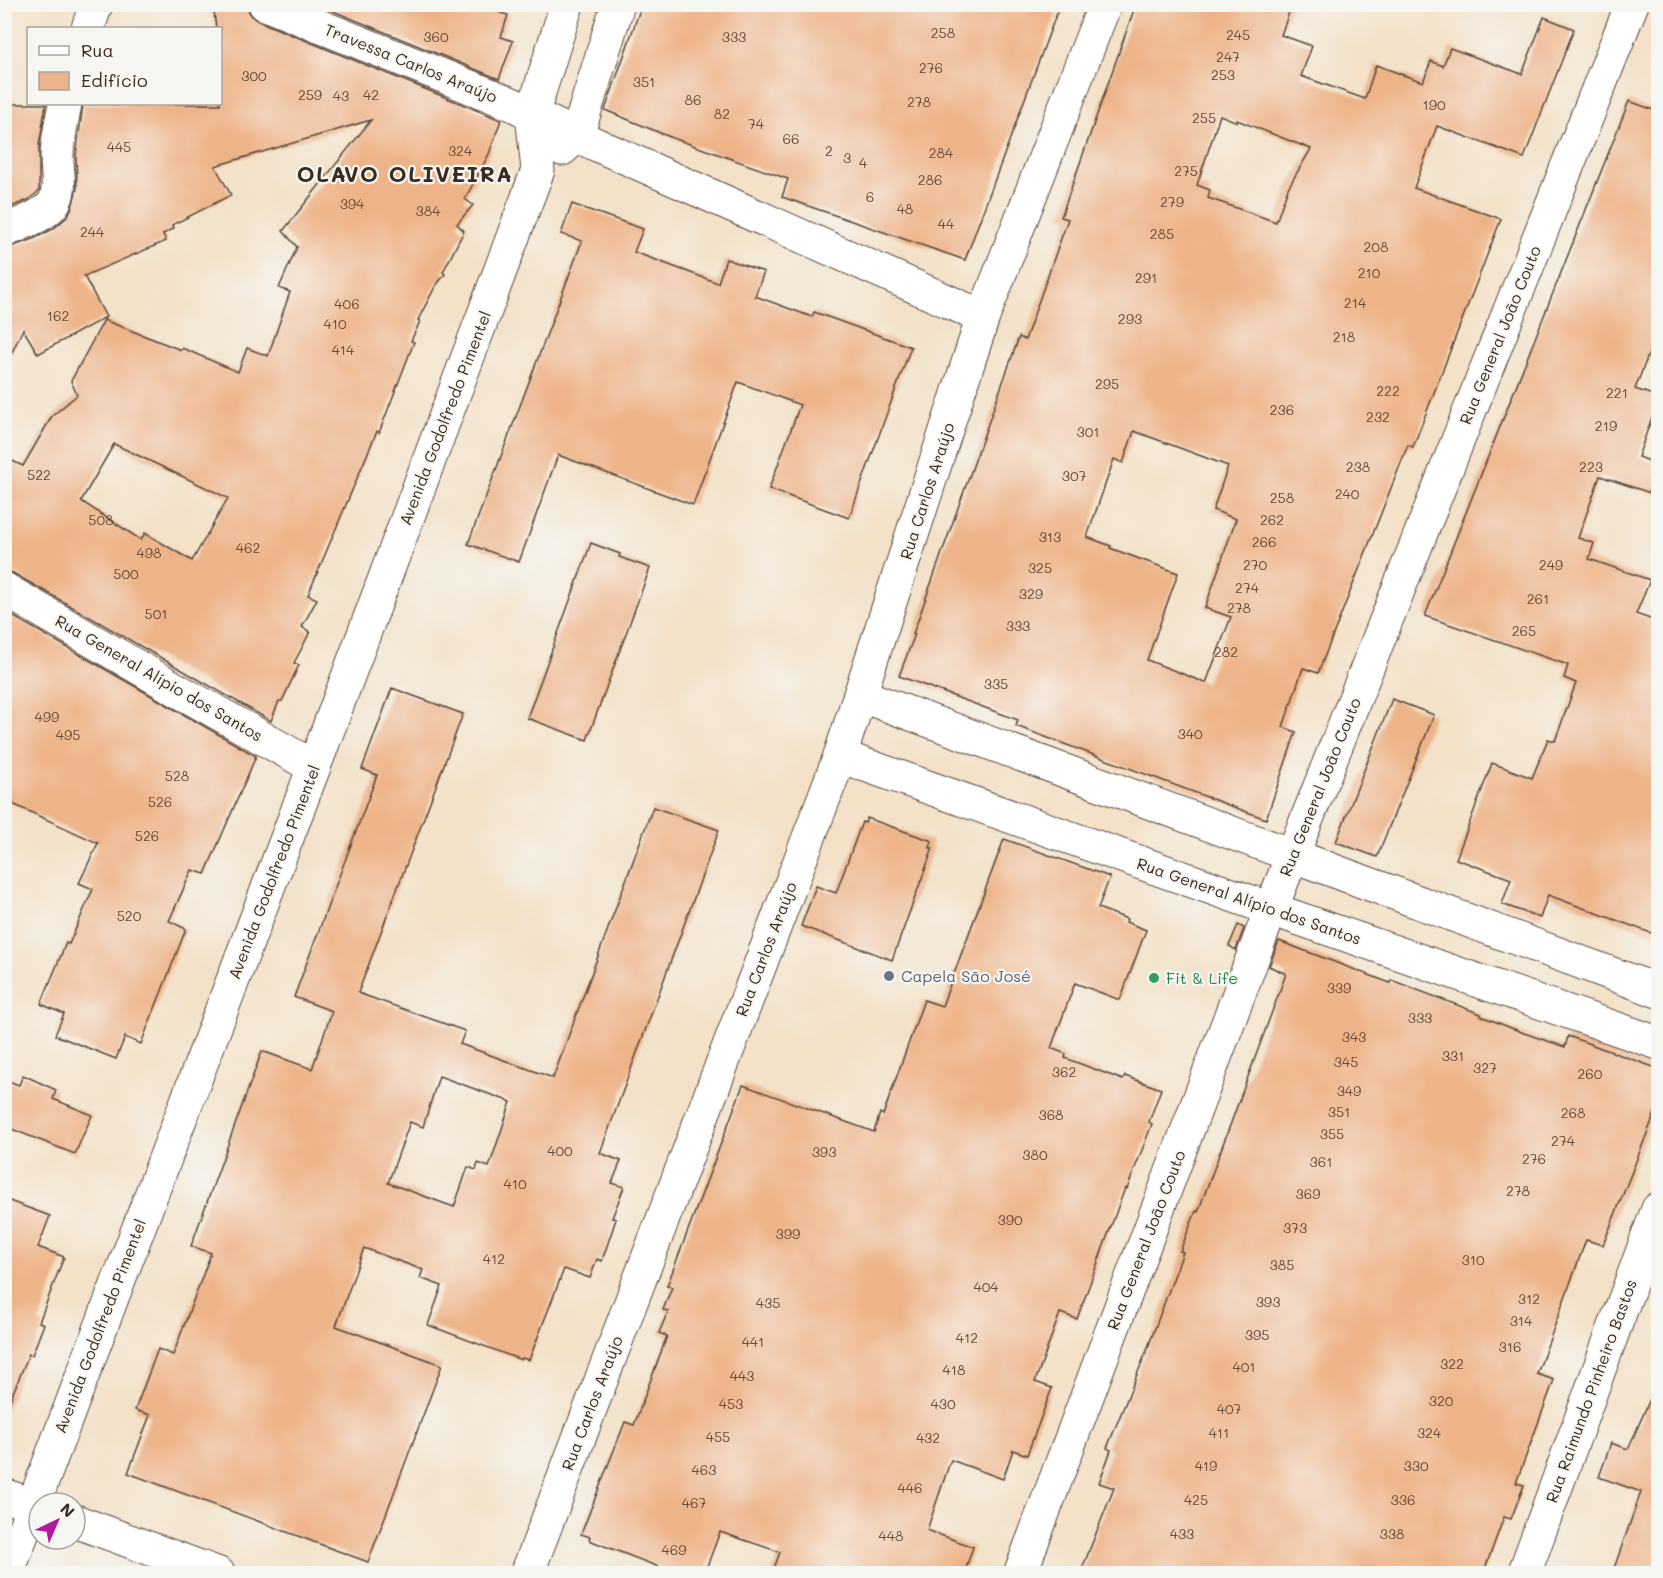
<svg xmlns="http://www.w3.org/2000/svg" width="1663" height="1578" font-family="Mali,sans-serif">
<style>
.building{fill:#eeb489;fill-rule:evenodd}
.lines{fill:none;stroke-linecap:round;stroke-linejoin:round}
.street-casing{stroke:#574538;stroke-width:35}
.secondary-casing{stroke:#574538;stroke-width:35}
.street{stroke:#fff;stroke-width:33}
.secondary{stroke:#fff;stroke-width:33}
.worship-dot{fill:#6b7280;stroke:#f6f6f2;stroke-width:2}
.leisure-dot{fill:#2e9e5b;stroke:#f6f6f2;stroke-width:2}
.labels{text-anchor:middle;stroke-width:4.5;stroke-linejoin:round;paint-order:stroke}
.number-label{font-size:14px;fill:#684c39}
.street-label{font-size:16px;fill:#3b2a1e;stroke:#f6f6f2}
.worship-label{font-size:16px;fill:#5b616d;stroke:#f6f6f2;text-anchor:start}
.leisure-label{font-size:16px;fill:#27864d;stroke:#f6f6f2;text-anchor:start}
.district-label{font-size:22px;font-weight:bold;letter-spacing:1.5px;fill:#3b2a1e;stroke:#f6f6f2}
</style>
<rect width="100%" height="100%" fill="#f6f6f2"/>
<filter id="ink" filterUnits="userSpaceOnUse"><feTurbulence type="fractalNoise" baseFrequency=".0167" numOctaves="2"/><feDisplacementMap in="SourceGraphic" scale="12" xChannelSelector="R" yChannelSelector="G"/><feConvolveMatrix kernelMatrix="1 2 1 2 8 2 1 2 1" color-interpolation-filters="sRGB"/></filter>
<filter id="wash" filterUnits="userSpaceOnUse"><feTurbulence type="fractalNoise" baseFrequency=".008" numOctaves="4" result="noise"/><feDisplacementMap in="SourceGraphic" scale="24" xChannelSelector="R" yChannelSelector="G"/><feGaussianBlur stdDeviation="1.35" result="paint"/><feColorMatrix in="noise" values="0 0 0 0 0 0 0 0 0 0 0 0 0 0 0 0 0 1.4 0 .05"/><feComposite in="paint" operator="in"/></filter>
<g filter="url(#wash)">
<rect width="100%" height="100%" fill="#f3e1c8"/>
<g id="blocks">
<g class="building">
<path d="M 213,4 L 247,4 L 250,15 L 258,21 L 501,120 L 489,154 L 465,199 L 473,205 L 457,224 L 464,231 L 443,272 L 445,274 L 435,287 L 418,320 L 420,321 L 411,341 L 414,342 L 379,433 L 377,431 L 308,595 L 317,599 L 302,627 L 310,632 L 294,663 L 299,665 L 282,701 L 279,701 L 271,721 L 13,573 L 4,570 L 4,457 L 23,466 L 52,416 L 77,395 L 71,381 L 104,320 L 181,350 L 182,348 L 238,372 L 247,348 L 268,356 L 290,292 L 279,288 L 297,247 L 283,231 L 371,120 L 215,166 L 231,195 L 172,225 L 174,228 L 163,234 L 166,241 L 84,276 L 106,317 L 38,354 L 23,329 L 4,369 L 4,249 L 31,240 L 53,229 L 67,217 L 72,207 L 77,188 L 76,155 L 83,104 L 220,104 L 220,28 L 216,28 ZM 114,444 L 228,498 L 192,561 L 145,533 L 141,540 L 81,501 Z"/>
<path d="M 316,4 L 502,4 L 500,13 L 508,15 L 501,37 L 513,41 L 499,79 Z"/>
<path d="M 642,4 L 1060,4 L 965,260 L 782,197 L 788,179 L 670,137 L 605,110 Z"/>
<path d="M 1136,4 L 1292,4 L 1281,35 L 1312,46 L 1301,76 L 1365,99 L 1376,65 L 1423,82 L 1431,61 L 1443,66 L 1450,48 L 1522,74 L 1544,17 L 1574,29 L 1524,158 L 1437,126 L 1414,188 L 1501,219 L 1413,447 L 1408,445 L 1318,673 L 1303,668 L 1283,727 L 1296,732 L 1266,819 L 1016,726 L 1018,720 L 899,676 L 915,634 L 913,634 L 1019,337 L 1025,340 L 1068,219 L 1061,217 ZM 1220,115 L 1237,122 L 1237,120 L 1311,149 L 1288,188 L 1276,222 L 1208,198 L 1210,190 L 1197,185 ZM 1134,431 L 1228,466 L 1213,510 L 1236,519 L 1205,608 L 1231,617 L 1206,683 L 1147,660 L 1178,573 L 1110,548 L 1111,546 L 1087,537 L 1114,459 L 1123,463 Z"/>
<path d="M 1629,101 L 1659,112 L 1659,327 L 1635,389 L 1659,397 L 1638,457 L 1659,464 L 1659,496 L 1600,476 L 1578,538 L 1594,543 L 1589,559 L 1650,580 L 1636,614 L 1659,622 L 1659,936 L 1548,895 L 1540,918 L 1502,904 L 1511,879 L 1456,859 L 1492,763 L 1532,778 L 1548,739 L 1555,741 L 1576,683 L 1564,678 L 1568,665 L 1425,616 Z"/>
<path d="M 4,104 L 46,104 L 39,146 L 39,191 L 28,200 L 4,210 Z"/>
<path d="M 572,204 L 643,229 L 634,252 L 718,283 L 726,259 L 764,272 L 755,296 L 812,317 L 814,312 L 911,347 L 849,518 L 769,489 L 800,405 L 738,382 L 693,505 L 558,455 L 519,562 L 468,544 L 582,241 L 561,234 Z"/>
<path d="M 591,543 L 620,554 L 619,557 L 650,568 L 587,740 L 527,718 Z"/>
<path d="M 4,611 L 256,756 L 205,874 L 192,870 L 169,921 L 186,929 L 141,1044 L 125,1037 L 116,1059 L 55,1035 L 64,1014 L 41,1004 L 66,943 L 69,944 L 93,889 L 79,883 L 98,843 L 4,800 Z"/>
<path d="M 392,688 L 463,714 L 358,993 L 465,1031 L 460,1044 L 553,1078 L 653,807 L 719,830 L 600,1153 L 621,1161 L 612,1183 L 624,1187 L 612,1218 L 616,1219 L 602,1261 L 597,1259 L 590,1278 L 564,1269 L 529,1360 L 522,1358 L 521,1360 L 428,1325 L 442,1286 L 420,1278 L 423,1270 L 364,1248 L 336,1326 L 442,1365 L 368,1562 L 128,1473 L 150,1415 L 135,1410 L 158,1349 L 173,1355 L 211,1253 L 191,1246 L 262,1051 L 312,1069 L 332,1011 L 294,997 L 377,775 L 362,769 ZM 439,1076 L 511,1102 L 489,1167 L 478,1163 L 476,1170 L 468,1167 L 454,1207 L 388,1183 L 410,1122 L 423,1127 Z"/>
<path d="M 1392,699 L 1434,715 L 1377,857 L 1336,842 Z"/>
<path d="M 867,818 L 932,841 L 930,848 L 933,848 L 892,960 L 801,926 L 816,886 L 836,893 L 862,822 L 865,823 Z"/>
<path d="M 1004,839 L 1110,877 L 1098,908 L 1127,919 L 1126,922 L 1146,930 L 1120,1000 L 1075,983 L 1051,1048 L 1066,1054 L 1065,1058 L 1123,1080 L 1125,1076 L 1161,1089 L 1149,1122 L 1152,1124 L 1127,1189 L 1125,1188 L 1077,1319 L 1060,1313 L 1035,1382 L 1052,1388 L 1027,1455 L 1013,1450 L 1003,1479 L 951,1460 L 949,1465 L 927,1530 L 973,1547 L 964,1574 L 772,1574 L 780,1552 L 720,1532 L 704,1574 L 677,1574 L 589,1540 L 590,1537 L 581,1534 L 625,1422 L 634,1425 L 667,1336 L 659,1333 L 668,1311 L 663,1310 L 672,1287 L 667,1286 L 743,1085 L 874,1132 L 880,1113 L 883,1115 L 924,1000 L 942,1006 Z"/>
<path d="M 1238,925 L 1244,928 L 1236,950 L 1229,946 Z"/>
<path d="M 1279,941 L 1390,983 L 1391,980 L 1481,1014 L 1481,1016 L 1524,1033 L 1565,1047 L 1568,1036 L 1659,1069 L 1659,1103 L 1603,1245 L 1586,1240 L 1537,1374 L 1554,1380 L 1516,1483 L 1524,1485 L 1511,1519 L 1504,1517 L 1483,1574 L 1080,1574 L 1114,1488 L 1099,1483 L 1111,1450 L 1107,1448 L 1147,1350 L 1183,1252 L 1180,1251 L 1196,1211 L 1198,1212 L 1286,974 L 1269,966 Z"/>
<path d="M 23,1075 L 56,1090 L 53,1099 L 92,1115 L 75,1154 L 4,1126 L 4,1079 L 19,1085 Z"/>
<path d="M 4,1199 L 50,1216 L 38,1247 L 64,1257 L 39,1322 L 44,1324 L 32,1355 L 29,1354 L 6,1410 L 4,1410 Z"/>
<path d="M 1659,1379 L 1659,1574 L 1612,1574 L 1641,1492 L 1599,1477 L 1611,1443 L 1628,1449 Z"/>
</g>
</g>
</g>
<g filter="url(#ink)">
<use href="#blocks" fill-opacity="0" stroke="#574538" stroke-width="1.5"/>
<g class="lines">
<g class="street-casing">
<g id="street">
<path d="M 265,4 L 512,104 L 577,136 L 983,317"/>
<path d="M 88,28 L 96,4"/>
<path d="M 562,149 L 577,136 L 618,4"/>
<path d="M 4,231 C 19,224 43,217 53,204 C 63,190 56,170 57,154 C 58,137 62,120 65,104"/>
<path d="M 4,589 L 179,691 L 314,767"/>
<path d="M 7,1574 L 314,767 L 538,170 L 532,115 L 567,4"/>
<path d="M 527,1574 L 840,756 L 983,317 L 1105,4"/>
<path d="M 1020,1574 L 1271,909 L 1632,4"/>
<path d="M 1524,1574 L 1658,1209"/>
</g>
</g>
<g class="secondary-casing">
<g id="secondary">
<path d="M 860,695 L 1658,991"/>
<path d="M 840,756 L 1271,909 L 1658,1043"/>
<path d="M 4,1495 L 39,1508"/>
<path d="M 75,1521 L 219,1574"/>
</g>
</g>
<use href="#street" class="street"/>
<use href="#secondary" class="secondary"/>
</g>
</g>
<circle class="worship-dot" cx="889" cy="976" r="6"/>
<circle class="leisure-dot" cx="1154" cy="978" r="6"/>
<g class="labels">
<g class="number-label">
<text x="943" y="38">258</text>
<text x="1238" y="40">245</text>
<text x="436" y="42">360</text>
<text x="734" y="42">333</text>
<text x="1228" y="62">247</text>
<text x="931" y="73">276</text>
<text x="1223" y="80">253</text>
<text x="254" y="81">300</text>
<text x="644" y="87">351</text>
<text x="310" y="100">259</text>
<text x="371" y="100">42</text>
<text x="341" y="101">43</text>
<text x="693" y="105">86</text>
<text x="919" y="107">278</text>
<text x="1434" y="110">190</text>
<text x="722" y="119">82</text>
<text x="1204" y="123">255</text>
<text x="756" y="129">74</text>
<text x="791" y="144">66</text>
<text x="119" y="152">445</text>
<text x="460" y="156">324</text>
<text x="829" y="156">2</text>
<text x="941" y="158">284</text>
<text x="847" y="163">3</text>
<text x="863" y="168">4</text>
<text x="1186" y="176">275</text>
<text x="930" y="185">286</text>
<text x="870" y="202">6</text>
<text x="1172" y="207">279</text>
<text x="352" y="209">394</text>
<text x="905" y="214">48</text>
<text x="428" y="216">384</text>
<text x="946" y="229">44</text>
<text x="92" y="237">244</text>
<text x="1162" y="239">285</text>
<text x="1376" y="252">208</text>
<text x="1369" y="278">210</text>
<text x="1146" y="283">291</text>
<text x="1355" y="308">214</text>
<text x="347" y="309">406</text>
<text x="58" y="321">162</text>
<text x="1130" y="324">293</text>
<text x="335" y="329">410</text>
<text x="1344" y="342">218</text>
<text x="343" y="355">414</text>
<text x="1107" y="389">295</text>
<text x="1388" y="396">222</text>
<text x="1617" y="398">221</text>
<text x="1282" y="415">236</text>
<text x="1378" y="422">232</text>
<text x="1606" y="431">219</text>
<text x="1088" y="437">301</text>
<text x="1358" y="472">238</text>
<text x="1591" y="472">223</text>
<text x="39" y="480">522</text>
<text x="1074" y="481">307</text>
<text x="1347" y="499">240</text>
<text x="1282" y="503">258</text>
<text x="101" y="525">508</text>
<text x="1272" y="525">262</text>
<text x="1050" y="542">313</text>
<text x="1264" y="547">266</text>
<text x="248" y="553">462</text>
<text x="149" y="558">498</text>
<text x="1255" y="570">270</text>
<text x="1551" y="570">249</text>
<text x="1040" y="573">325</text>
<text x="126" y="579">500</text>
<text x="1247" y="593">274</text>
<text x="1031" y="599">329</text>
<text x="1538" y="604">261</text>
<text x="1239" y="613">278</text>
<text x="156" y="619">501</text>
<text x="1018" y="631">333</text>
<text x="1524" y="636">265</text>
<text x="1226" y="657">282</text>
<text x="996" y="689">335</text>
<text x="47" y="722">499</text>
<text x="1190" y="739">340</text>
<text x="68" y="740">495</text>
<text x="177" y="781">528</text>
<text x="160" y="807">526</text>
<text x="147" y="841">526</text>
<text x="129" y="921">520</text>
<text x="1339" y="993">339</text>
<text x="1420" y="1023">333</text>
<text x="1354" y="1042">343</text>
<text x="1453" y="1061">331</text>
<text x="1346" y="1067">345</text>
<text x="1485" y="1073">327</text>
<text x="1064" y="1077">362</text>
<text x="1590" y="1079">260</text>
<text x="1349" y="1096">349</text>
<text x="1339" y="1117">351</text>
<text x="1573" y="1118">268</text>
<text x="1051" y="1120">368</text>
<text x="1332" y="1139">355</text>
<text x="1563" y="1146">274</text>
<text x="560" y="1156">400</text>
<text x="824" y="1157">393</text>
<text x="1035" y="1160">380</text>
<text x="1534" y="1164">276</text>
<text x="1321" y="1167">361</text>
<text x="515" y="1189">410</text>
<text x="1518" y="1196">278</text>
<text x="1308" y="1199">369</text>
<text x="1010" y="1225">390</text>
<text x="1295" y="1233">373</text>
<text x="788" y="1239">399</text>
<text x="494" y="1264">412</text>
<text x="1473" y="1265">310</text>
<text x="1282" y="1270">385</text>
<text x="986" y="1292">404</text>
<text x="1529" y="1304">312</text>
<text x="1268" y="1307">393</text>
<text x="768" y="1308">435</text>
<text x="1521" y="1326">314</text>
<text x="1257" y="1340">395</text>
<text x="967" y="1343">412</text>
<text x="753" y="1347">441</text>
<text x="1510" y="1352">316</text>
<text x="1452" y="1369">322</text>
<text x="1244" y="1372">401</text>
<text x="954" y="1375">418</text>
<text x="742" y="1381">443</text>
<text x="1441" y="1406">320</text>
<text x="731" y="1409">453</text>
<text x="943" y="1409">430</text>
<text x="1229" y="1414">407</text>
<text x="1219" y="1438">411</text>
<text x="1429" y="1438">324</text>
<text x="718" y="1442">455</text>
<text x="928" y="1443">432</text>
<text x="1206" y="1471">419</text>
<text x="1416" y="1471">330</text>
<text x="704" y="1475">463</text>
<text x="910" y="1493">446</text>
<text x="1196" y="1505">425</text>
<text x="1403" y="1505">336</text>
<text x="694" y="1508">467</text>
<text x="1182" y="1539">433</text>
<text x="1392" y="1539">338</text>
<text x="891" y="1541">448</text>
<text x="674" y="1555">469</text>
</g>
<g class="street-label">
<text transform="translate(411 63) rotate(22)" y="6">Travessa Carlos Araújo</text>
<text transform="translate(1500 335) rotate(-68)" y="6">Rua General João Couto</text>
<text transform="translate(445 418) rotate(-69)" y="6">Avenida Godolfredo Pimentel</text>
<text transform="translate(927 491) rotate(-72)" y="6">Rua Carlos Araújo</text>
<text transform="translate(159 678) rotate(30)" y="6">Rua General Alípio dos Santos</text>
<text transform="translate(1320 787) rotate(-68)" y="6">Rua General João Couto</text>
<text transform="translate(274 872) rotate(-69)" y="6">Avenida Godolfredo Pimentel</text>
<text transform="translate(1249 901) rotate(19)" y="6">Rua General Alípio dos Santos</text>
<text transform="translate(766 949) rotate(-69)" y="6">Rua Carlos Araújo</text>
<text transform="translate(1146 1240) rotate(-69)" y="6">Rua General João Couto</text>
<text transform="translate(100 1326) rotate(-69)" y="6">Avenida Godolfredo Pimentel</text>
<text transform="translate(1591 1391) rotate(-70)" y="6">Rua Raimundo Pinheiro Bastos</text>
<text transform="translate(592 1403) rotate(-69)" y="6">Rua Carlos Araújo</text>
</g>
<g class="worship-label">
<text x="901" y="982">Capela São José</text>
</g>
<g class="leisure-label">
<text x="1166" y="984">Fit &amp; Life</text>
</g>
<g class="district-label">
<text x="405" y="182">OLAVO OLIVEIRA</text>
</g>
</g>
<rect width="1663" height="1578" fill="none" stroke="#f6f6f2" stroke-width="24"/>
<rect x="27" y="27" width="195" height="78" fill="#f6f6f2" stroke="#aba49d" stroke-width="1.5"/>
<rect x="39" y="46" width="30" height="9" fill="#ffffff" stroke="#aba49d" stroke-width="1.5"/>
<text x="81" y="57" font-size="18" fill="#3b2a1e">Rua</text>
<rect x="39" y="72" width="30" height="18" fill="#eeb489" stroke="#aba49d" stroke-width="1.5"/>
<text x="81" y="87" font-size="18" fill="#3b2a1e">Edifício</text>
<g transform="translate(57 1521) rotate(44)"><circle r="28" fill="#f6f6f2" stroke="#aba49d" stroke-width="1.5"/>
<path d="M0-4.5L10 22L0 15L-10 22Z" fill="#b5179e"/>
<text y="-9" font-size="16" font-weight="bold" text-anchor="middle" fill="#3b2a1e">N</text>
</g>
</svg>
